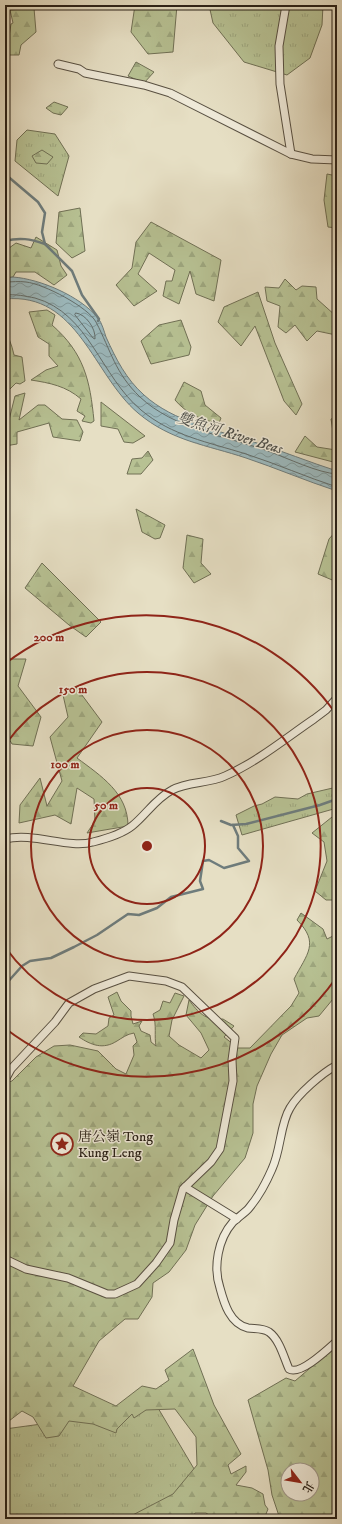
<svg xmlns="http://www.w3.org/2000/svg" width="342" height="1524" font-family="'IM FELL DW Pica','Noto Serif TC',serif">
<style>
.grass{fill:url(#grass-tufts);stroke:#707055}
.forest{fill:url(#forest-firs);stroke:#707055;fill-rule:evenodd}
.water{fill:url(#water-waves);stroke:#6e7c7c}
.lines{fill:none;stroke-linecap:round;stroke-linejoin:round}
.shore{stroke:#626d6b;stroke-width:1}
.stream{stroke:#6e7c7c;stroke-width:2.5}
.minor-casing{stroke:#585042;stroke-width:9}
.minor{stroke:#efead9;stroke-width:7}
.ring{fill:none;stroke:#8f2418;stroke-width:2}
.labels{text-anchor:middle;stroke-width:3;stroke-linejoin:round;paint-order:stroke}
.poi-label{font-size:14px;fill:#292017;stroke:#efead9;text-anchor:start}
.water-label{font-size:15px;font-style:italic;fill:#4c4e49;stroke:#efead9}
.centre{fill:#8f2418;stroke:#efead9;stroke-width:2}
.ring-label{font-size:12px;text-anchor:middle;font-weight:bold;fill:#8f2418;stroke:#efead9;stroke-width:3;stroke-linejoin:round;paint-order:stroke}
</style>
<defs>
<pattern id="grass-tufts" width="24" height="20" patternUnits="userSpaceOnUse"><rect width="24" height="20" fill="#b7c193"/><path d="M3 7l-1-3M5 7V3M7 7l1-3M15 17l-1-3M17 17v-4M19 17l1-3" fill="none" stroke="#9da67e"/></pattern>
<pattern id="forest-firs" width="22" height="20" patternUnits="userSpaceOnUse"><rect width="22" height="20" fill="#b7c193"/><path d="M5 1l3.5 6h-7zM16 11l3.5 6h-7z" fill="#9da67e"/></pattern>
<pattern id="water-waves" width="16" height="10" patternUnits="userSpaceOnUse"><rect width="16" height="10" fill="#9cbabf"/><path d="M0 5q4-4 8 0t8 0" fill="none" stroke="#7f979a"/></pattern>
</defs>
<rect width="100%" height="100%" fill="#e6dfc4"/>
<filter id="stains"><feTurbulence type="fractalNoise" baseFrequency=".005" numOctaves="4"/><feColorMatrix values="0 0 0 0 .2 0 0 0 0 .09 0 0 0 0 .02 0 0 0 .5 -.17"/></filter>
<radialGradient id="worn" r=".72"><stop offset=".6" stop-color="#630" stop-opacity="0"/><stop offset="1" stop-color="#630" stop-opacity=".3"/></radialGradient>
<g class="grass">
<path d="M 209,5 L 323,5 L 322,25 L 310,58 L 287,75 L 244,62 L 213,23 Z"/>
<path d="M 27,130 L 55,134 L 69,156 L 58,196 L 15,161 L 17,140 Z"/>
<path d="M 337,787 L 337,808 L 242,835 L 236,815 L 254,806 L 262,804 L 275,797 L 298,799 L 307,794 Z"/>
<path d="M 158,1408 L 203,1484 L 145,1519 L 5,1519 L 5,1429 Z"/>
</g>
<g class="forest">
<path d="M 135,5 L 177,5 L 173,52 L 148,54 L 131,32 Z"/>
<path d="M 34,8 L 36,32 L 21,45 L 19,55 L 9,55 L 7,49 L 11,24 L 13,23 L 10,10 Z"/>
<path d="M 136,62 L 154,72 L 144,83 L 128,76 Z"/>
<path d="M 54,102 L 68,107 L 61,115 L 53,113 L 46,108 Z"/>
<path d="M 42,150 L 53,157 L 47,164 L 36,163 L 32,156 Z"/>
<path d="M 327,174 L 337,176 L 337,228 L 328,227 L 324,200 Z"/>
<path d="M 80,208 L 85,251 L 72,258 L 56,243 L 59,212 Z"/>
<path d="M 151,222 L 221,260 L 214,301 L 196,294 L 190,271 L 179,304 L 163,296 L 166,281 L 172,281 L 175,270 L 149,253 L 138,274 L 157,291 L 134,306 L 116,285 L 132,268 L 136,242 Z"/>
<path d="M 36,237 L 57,250 L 61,266 L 67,275 L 54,285 L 35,272 L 16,272 L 13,277 L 5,278 L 5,264 L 8,262 L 5,251 L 16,243 L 31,248 Z"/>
<path d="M 285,279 L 296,290 L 302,286 L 316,287 L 317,299 L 336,316 L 336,335 L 317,331 L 307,341 L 295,325 L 286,333 L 278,327 L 280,306 L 267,301 L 265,287 L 279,288 Z"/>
<path d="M 258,292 L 275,343 L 302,404 L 296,415 L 284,401 L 255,326 L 241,346 L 218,322 L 224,307 Z"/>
<path d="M 47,310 L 55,315 L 52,325 C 84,353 90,380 94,421 L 91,423 L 82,421 L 85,416 L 77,411 L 81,399 C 66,386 50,383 31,380 L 46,370 L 58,366 L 49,356 L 49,344 L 38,337 L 29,312 Z"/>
<path d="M 181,320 L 191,347 L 189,355 L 151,364 L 141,341 L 159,325 Z"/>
<path d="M 5,326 C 7,336 12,344 14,355 L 22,357 L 25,381 L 20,384 L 16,383 L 9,390 L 5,382 Z"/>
<path d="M 184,382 L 201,391 L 205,405 L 221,418 L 219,423 C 202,421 186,413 175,400 Z"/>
<path d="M 25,393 L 19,420 L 38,405 L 45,405 L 62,419 L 77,420 L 83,432 L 80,441 L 53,437 L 49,423 L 17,432 L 17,444 L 5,446 L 5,422 L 9,420 L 15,396 Z"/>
<path d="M 101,402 L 145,436 L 133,443 L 124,442 L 118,429 L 101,426 Z"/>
<path d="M 337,417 L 337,463 L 295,452 L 305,436 L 317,447 L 336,450 L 331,419 Z"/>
<path d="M 148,451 L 153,460 L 141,474 L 127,474 L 132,459 L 142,458 Z"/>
<path d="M 136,509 L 165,525 L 160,538 L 155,539 L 142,532 Z"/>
<path d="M 337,530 L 337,582 L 318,574 L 329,539 Z"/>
<path d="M 187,535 L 203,539 L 201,563 L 211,574 L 194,583 L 183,568 Z"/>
<path d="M 42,563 L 101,622 L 86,637 L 69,625 L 25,588 Z"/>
<path d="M 5,659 L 26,659 L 18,686 L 41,717 L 33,746 L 12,744 L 5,732 Z"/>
<path d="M 76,687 L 102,722 L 77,758 C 101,776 128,793 128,826 L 87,833 L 95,821 L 94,799 L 77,788 L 71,824 L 55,815 L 19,823 L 20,805 L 40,778 L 47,806 L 62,781 L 50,737 L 68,717 L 63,695 Z"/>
<path d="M 337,813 L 337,900 L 326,900 L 315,891 L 327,861 L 324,842 L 312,833 Z"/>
<path d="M 301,913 L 323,929 L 327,939 L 337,934 L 337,997 L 333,999 L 319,1016 L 307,1018 L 282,1035 L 271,1054 L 257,1086 L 253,1104 L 253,1133 L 245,1158 L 213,1196 L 195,1225 L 186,1250 L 169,1272 L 153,1283 L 152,1297 L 138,1319 L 125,1319 L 99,1341 L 73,1386 L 116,1406 L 142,1386 L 156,1389 L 169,1380 L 165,1370 L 193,1349 L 214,1405 L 241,1454 L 228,1465 L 231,1474 L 246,1466 L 246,1472 L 236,1485 L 252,1488 L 263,1494 L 265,1505 L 268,1509 L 264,1519 L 215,1519 L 206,1513 L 195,1513 L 192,1519 L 106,1519 L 127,1518 L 173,1494 L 197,1465 L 196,1437 L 175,1409 L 146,1410 L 134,1418 L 132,1414 L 117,1429 L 116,1433 L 93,1424 L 69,1421 L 59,1436 L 46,1438 L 33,1417 L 22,1411 L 5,1424 L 5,1083 L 12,1081 L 36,1057 L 54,1046 L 70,1045 L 98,1051 L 116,1069 L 126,1074 L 134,1055 L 133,1046 L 137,1042 L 134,1033 C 127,1034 122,1038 117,1041 C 103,1050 91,1045 79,1037 L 83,1033 L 96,1034 L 108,1026 L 109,1018 L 114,1015 L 108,997 L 117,992 L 121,1001 L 131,1011 L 131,1016 L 133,1024 L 142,1021 L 139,1026 L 141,1031 L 150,1035 L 151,1042 L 156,1046 C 154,1036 157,1025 153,1014 L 160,1010 L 163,1001 L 170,1003 L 175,993 L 184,996 L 172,1020 L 169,1036 L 179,1045 L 201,1058 L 209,1050 L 201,1033 L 186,1015 L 189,1000 C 198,1012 205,1021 223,1019 L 234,1026 L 224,1037 L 238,1048 L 250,1048 L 291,1006 L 299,993 L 294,979 C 307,954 320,943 297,920 Z"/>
<path d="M 337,1345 L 337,1519 L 280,1519 L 272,1495 L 268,1470 L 248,1400 L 286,1378 L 295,1381 ZM 288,1470 L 312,1470 L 312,1494 L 288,1494 Z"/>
</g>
<path class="water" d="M 13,277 C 40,279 80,296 98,318 C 102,323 104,331 106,337 C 116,359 126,379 144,395 C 174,422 217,430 254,442 C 282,451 309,462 337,471 L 337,491 C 306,481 276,468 246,458 C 207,445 171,441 138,413 C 93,375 78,292 5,299 L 5,278 Z"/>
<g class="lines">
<g class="shore">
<path d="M 5,282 C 12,282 19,281 26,282 C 44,284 88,307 96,322 C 111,351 115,373 140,397 C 174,429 226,436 268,451 C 287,458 318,473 337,474"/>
<path d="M 5,295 C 16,294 25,296 35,298 C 89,313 101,377 141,410 C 172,436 208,442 246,454 C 277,464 306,477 337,487"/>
<path d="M 76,313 C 86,314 96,329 95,339 L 93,338 L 75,315 Z"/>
</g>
<g class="stream">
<path d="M 5,23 L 5,44"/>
<path d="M 5,174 L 38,202 L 45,213 L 42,232 L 45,244 L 72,271 L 82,295 L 99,319 L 98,321"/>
<path d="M 5,241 C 20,237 30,239 45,244"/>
<path d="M 221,821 L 231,825 L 246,824 L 320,805 L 337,799"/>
<path d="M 5,985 L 22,966 L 30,961 L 51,958 L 74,947 L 97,935 L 128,914 L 139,915 L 157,908 L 171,897 L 203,889 L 200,881 L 203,861 L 209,860 L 224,868 L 249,861 L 238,848 L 238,836 L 233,825"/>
</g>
<g class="minor-casing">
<g id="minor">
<path d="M 286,5 L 279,46 L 280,84 L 291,154"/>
<path d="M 58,64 L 79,69 L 85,73 L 144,85 L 170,93 L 291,154 L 312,159 L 337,160"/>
<path d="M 5,839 C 34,832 68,849 93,842 C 105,839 122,834 132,826 C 146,815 155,799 172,790 C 188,781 208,784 225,776 C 257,762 286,738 314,719 L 326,710 L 337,698"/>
<path d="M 337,1065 C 322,1073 298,1094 290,1108 C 280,1124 281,1150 272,1169 C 266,1183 259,1196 249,1208 C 245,1213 238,1217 233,1222 C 218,1239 213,1267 220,1288 C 224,1303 230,1324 248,1328 C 255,1329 263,1328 269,1332 C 280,1340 284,1358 289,1369 C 300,1376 328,1349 337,1341"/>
<path d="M 5,1080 L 11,1069 L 55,1022 L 69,1003 L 94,989 L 129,976 L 166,981 L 182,987 L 235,1038 L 232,1060 L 233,1081 L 220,1149 L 211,1162 L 183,1189 L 174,1220 L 170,1243 L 156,1263 L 137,1284 L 115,1294 L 107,1294 L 68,1278 L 26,1269 L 5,1259"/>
<path d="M 185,1187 L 237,1219"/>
</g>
</g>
<use href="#minor" class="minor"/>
</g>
<g class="ring">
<circle cx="147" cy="846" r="58"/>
<circle cx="147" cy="846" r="116"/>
<path d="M5 745A174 174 0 1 1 5 947"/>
<path d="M336 978A231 231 0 0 1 6 1029M6 663A231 231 0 0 1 336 714"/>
</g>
<defs>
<g id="sight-ring" transform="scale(1.15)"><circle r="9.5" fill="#efead9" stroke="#8f2418" stroke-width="1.5"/><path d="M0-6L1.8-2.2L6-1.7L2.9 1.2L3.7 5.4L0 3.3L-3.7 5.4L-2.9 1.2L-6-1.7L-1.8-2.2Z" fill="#8f2418"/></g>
</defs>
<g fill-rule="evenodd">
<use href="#sight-ring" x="62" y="1144"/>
</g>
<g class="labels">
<g class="poi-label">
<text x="78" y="1141">唐公嶺 Tong<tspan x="78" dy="16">Kung Leng</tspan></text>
</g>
<g class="water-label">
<text transform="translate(230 433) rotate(17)" y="5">雙魚河 River Beas</text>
</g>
</g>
<circle cx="147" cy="846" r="6" class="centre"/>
<g class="ring-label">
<text x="49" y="641">200 m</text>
<text x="73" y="693">150 m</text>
<text x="65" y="768">100 m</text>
<text x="106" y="809">50 m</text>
</g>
<rect width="342" height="1524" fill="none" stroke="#e6dfc4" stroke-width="20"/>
<rect x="6" y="6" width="330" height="1512" fill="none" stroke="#292017" stroke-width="2"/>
<rect x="10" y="10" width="322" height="1504" fill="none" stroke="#292017"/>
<g transform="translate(300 1482) rotate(121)"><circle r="19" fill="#efead9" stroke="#a0998b"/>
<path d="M0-3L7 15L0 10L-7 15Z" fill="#8f2418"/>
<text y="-6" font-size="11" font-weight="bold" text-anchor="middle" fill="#292017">北</text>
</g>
<rect width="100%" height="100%" filter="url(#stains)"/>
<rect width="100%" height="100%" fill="url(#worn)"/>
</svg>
